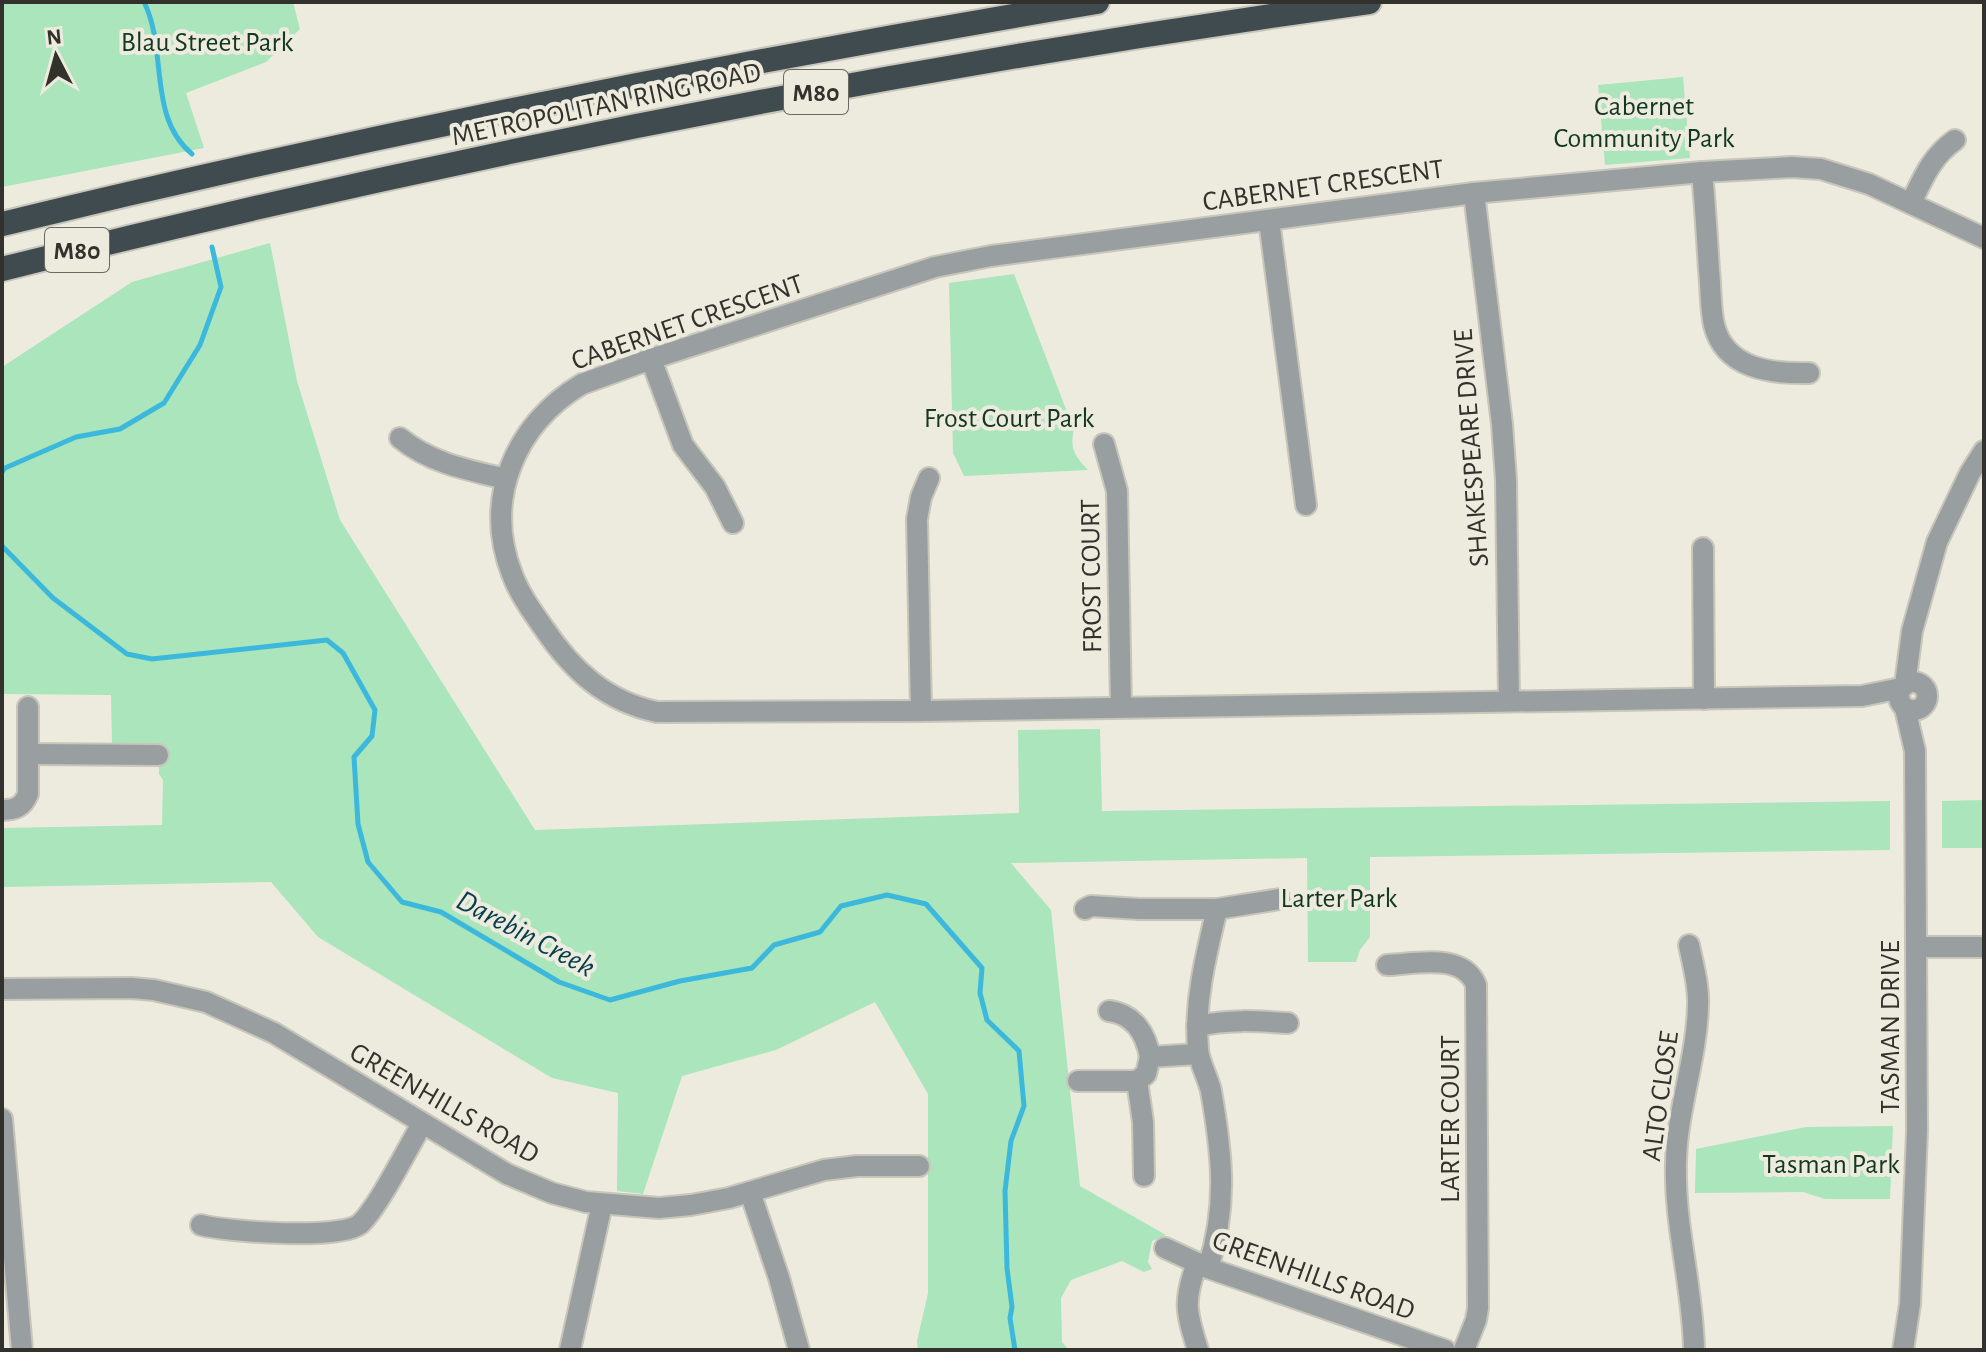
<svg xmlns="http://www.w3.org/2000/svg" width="1986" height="1352" font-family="'Alegreya Sans',sans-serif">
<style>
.green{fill:#aae5bc}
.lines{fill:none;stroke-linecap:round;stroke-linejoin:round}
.stream{stroke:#3cb8dc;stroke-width:5}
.minor-casing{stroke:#c8c6ba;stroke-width:24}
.highway-casing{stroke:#c8c6ba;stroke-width:28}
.minor{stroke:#999fa1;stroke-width:20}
.highway{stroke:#3f4b4f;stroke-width:24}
.labels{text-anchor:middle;stroke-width:8;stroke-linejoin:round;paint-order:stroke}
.shield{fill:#edebde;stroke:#6a6961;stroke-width:2}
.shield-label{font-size:26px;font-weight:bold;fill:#32312c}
.park-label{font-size:28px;fill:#133822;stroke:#edebde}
.street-label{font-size:28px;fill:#32312c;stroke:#edebde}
.water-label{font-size:30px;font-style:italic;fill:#043d4c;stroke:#edebde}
</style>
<rect width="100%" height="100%" fill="#edebde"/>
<g class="green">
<path d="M 2,2 L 293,2 L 300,29 L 266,62 L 186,93 L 204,148 L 2,187 Z"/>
<path d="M 1683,77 L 1690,158 L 1605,165 L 1598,85 Z"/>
<path d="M 270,243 L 297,381 L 340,520 L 535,830 L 1019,813 L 1018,730 L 1100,729 L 1102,811 L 1890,801 L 1890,850 L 1370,857 L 1370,937 L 1360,950 L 1356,962 L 1308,962 L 1307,858 L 1011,863 L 1051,910 L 1080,1186 L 1166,1235 L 1152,1241 L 1148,1262 L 1152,1269 L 1144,1272 L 1122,1261 L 1071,1280 L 1061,1298 L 1062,1342 L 1069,1350 L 918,1350 L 917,1341 L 928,1293 L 928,1094 L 875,1002 L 776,1050 L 682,1076 L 643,1194 L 617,1191 L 618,1093 L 552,1078 L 318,937 L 271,882 L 2,887 L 2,828 L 162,825 L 163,780 L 159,774 L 158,745 L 112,744 L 111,695 L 2,694 L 2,367 L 132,282 Z"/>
<path d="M 1014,274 L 1074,430 C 1069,449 1076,457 1088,470 L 964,476 L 953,453 L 949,283 Z"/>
<path d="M 1984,800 L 1984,848 L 1942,848 L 1942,801 Z"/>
<path d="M 1893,1126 L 1890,1199 L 1825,1199 L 1803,1192 L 1695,1193 L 1696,1149 L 1806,1127 Z"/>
</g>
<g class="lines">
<g class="stream">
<path d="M 144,2 C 168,50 147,117 192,154"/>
<path d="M 2,472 L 5,468 L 76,437 L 120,429 L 164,403 L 200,345 L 221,287 L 212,247"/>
<path d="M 2,546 L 53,598 L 127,654 L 152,659 L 327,640 L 343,653 L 375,710 L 372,736 L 354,757 L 358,824 L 368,862 L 402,902 L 441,912 L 559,982 L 610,1000 L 680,981 L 752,968 L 774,945 L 820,932 L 841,906 L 887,895 L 926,904 L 982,968 L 980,993 L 987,1020 L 1019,1051 L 1024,1106 L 1011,1141 L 1005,1191 L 1007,1268 L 1012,1307 L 1010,1318 L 1015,1350"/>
</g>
<g class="minor-casing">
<g id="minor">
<path d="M 1702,172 C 1705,204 1707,237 1709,270 C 1711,288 1710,307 1714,325 C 1725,369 1771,374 1809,373"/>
<path d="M 1474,193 L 1502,424 L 1506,480 L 1509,701"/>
<path d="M 1911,203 C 1923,178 1932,156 1955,140"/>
<path d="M 1269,220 L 1306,505"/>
<path d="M 651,359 L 683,445 L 715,487 L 733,523"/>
<path d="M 400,438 C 430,463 468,470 506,479"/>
<path d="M 1104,444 L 1117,491 L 1121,707"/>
<path d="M 1703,548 L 1704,699"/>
<circle cx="1913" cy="696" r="14"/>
<path d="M 1905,685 L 1912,631 L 1937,542 L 1970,473 L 1984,451"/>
<path d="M 1901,688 L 1862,696 L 921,711 L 657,712 C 605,701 572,670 543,627 C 531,610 519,593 512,574 C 483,499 515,424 582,384 L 651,359 L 935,267 L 991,256 L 1474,193 L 1702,172 L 1792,167 L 1821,169 L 1869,184 L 1984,238"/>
<path d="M 921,711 L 917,519 L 921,497 L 929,478"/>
<path d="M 29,754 L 158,755"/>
<path d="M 2,810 C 15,810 23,807 28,794 L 28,707"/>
<path d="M 1085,909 L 1091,906 L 1139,909 L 1217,909 L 1280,899"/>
<path d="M 1689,945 C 1693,965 1699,985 1698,1005 C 1697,1058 1677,1109 1676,1162 C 1674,1226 1693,1287 1694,1350"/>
<path d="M 1917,947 L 1984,947"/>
<path d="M 1387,965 C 1415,964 1463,952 1476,985 L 1478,1308 L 1476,1320 L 1464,1350"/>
<path d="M 2,989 L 131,988 L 154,990 L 206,1002 L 274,1033 L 507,1174 L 552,1193 L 586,1202 L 659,1208 L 691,1205 L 729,1198 L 824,1170 L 857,1166 L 919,1166"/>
<path d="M 1109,1011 C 1134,1014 1146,1034 1150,1057"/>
<path d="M 1197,1026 C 1228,1019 1257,1021 1288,1023"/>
<path d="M 1078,1081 L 1137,1081 L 1146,1074 L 1150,1057 L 1198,1054"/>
<path d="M 1137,1081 L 1143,1122 L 1144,1176"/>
<path d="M 2,1119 L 22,1350"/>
<path d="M 750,1192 L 779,1278 L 799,1350"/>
<path d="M 201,1225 C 227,1232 341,1240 360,1224 C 379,1206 407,1149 422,1124"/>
<path d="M 1165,1248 L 1208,1268 L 1445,1350"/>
<path d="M 1197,1263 C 1183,1301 1186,1312 1198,1350"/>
<path d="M 1208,1268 C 1228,1206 1222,1153 1211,1091 C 1208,1077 1199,1063 1198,1049 C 1194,1002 1206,955 1217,909"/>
<path d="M 570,1350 L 602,1204"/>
<path d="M 1903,1350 L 1910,1304 L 1917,1131 L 1915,751 L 1905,708"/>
</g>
</g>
<g class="highway-casing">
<g id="highway">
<path d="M 2,224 C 364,136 729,63 1097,2"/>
<path d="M 2,269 C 452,156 909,66 1369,2"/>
</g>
</g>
<use href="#minor" class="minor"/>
<use href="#highway" class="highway"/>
</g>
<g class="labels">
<g class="shield">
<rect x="784" y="70" width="64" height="44" rx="6"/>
<rect x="45" y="228" width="64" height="44" rx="6"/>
</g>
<g class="shield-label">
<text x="816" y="101">M80</text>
<text x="77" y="259">M80</text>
</g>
<g class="park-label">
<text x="207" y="51">Blau Street Park</text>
<text x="1644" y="115">Cabernet<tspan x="1644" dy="32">Community Park</tspan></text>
<text x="1009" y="427">Frost Court Park</text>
<text x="1339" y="907">Larter Park</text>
<text x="1831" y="1173">Tasman Park</text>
</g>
<g class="street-label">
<text transform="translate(606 103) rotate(-12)" y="10">METROPOLITAN RING ROAD</text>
<text transform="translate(1323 184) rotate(-8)" y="10">CABERNET CRESCENT</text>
<text transform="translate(687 321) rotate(-19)" y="10">CABERNET CRESCENT</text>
<text transform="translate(1470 448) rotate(-94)" y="10">SHAKESPEARE DRIVE</text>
<text transform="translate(1090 576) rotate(-91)" y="10">FROST COURT</text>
<text transform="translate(1889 1027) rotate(-90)" y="10">TASMAN DRIVE</text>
<text transform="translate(1659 1096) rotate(-82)" y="10">ALTO CLOSE</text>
<text transform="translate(445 1102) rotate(30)" y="10">GREENHILLS ROAD</text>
<text transform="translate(1449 1119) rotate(-90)" y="10">LARTER COURT</text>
<text transform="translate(1314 1274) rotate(20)" y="10">GREENHILLS ROAD</text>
</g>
<g class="water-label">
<text transform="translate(526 933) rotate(28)" y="10">Darebin Creek</text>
</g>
</g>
<rect width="1986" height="1352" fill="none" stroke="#32312c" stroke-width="8"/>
<g transform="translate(56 56) rotate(354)" stroke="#edebde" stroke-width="6" paint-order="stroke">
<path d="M0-6L14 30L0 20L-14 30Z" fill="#32312c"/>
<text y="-12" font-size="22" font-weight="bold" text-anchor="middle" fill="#32312c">N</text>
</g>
</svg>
